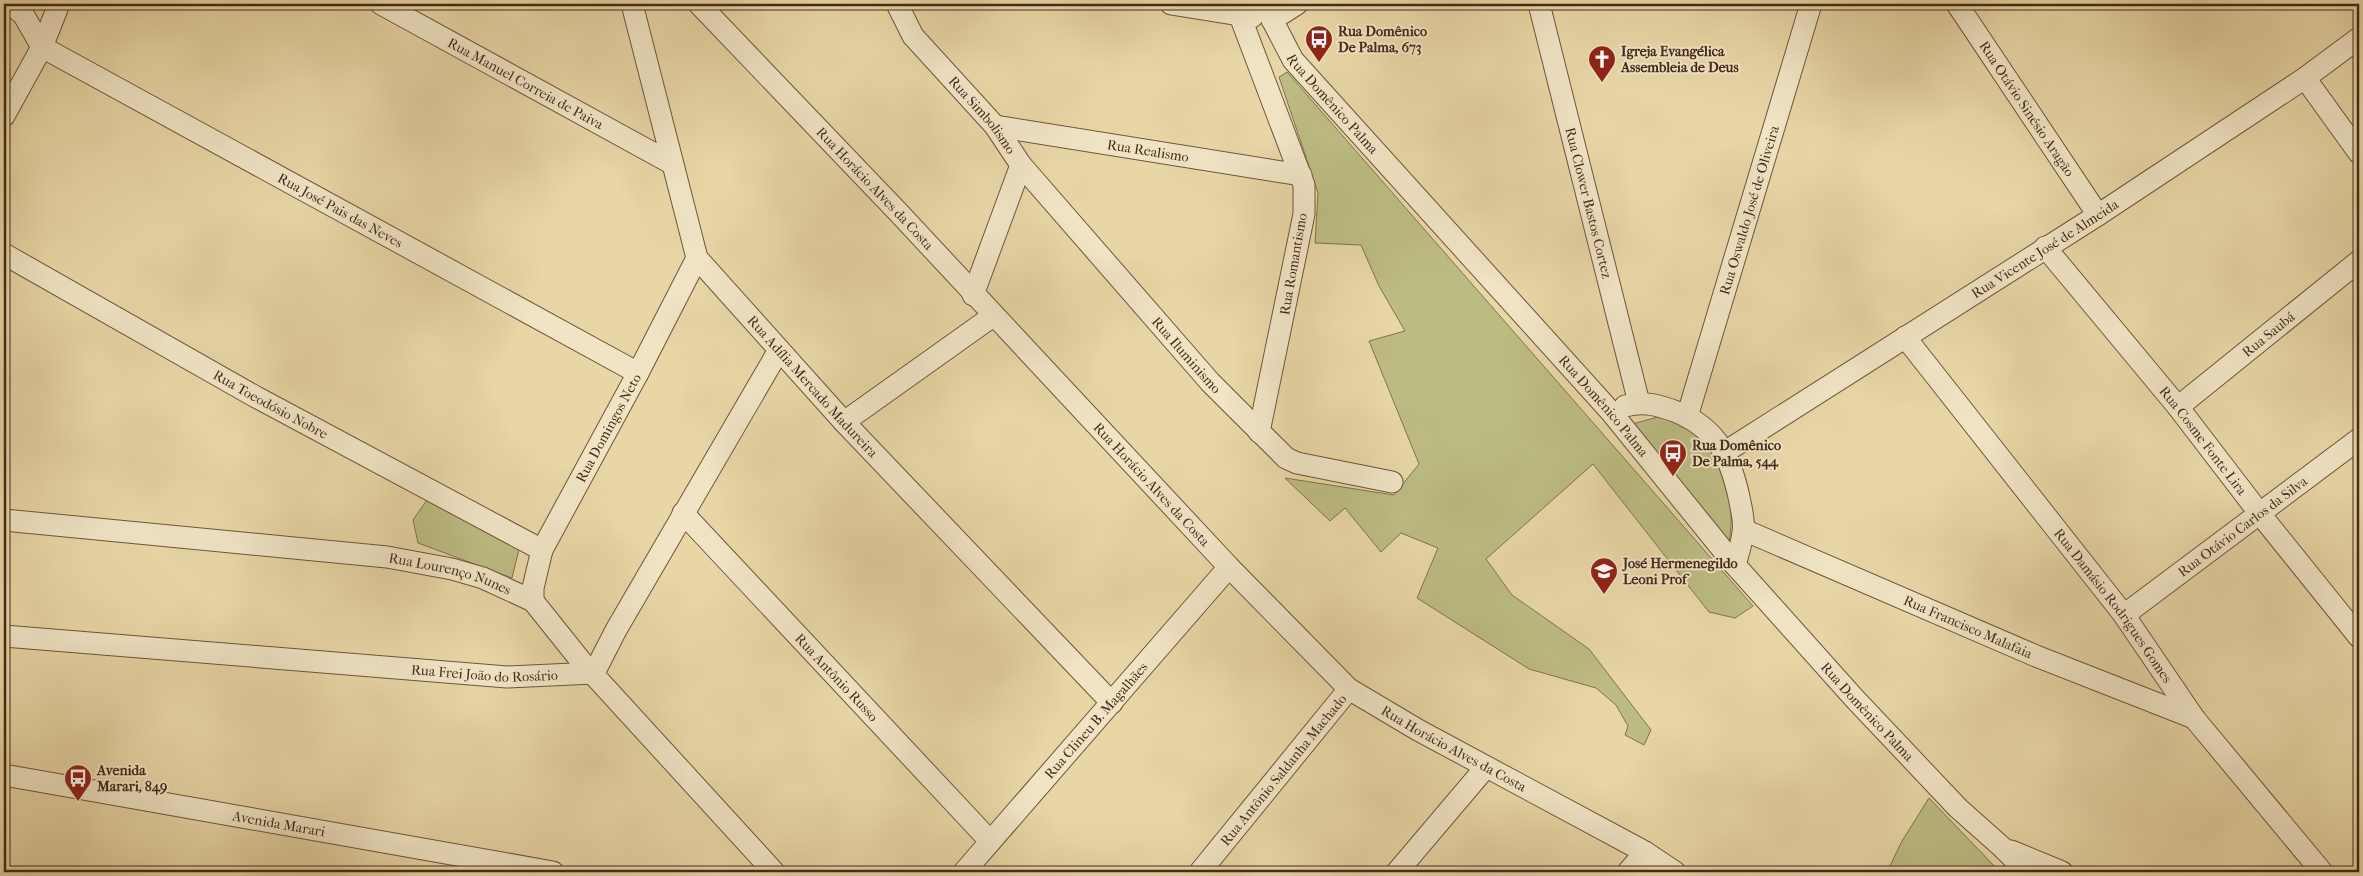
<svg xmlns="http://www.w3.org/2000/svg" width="2363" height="876" font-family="'IM FELL French Canon',serif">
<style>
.green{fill:#bcbc82;stroke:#80734e}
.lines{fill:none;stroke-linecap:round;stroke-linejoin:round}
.minor-casing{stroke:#6e553c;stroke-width:23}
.minor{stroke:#f0e4c5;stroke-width:21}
.labels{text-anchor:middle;stroke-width:4;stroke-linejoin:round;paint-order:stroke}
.poi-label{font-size:14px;font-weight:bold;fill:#452a19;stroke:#f0e4c5;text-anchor:start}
.street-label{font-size:14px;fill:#452a19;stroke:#f0e4c5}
</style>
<rect width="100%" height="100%" fill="#e8d6a6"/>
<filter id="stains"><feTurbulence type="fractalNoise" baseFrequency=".004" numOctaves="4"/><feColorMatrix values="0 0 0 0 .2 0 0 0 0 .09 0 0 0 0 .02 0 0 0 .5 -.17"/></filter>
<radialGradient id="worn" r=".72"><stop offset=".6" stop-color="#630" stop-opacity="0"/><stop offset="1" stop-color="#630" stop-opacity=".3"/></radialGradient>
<g class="green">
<path d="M 1287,72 L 1753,606 L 1735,618 L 1709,612 L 1593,464 L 1486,559 L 1512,595 L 1589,649 L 1651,730 L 1644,745 L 1625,735 L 1628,726 L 1616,705 L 1596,688 L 1529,669 L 1417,598 L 1438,548 L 1401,533 L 1381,552 L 1345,508 L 1330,521 L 1285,478 L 1394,495 L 1419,464 L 1369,341 L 1405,331 L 1379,286 L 1361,245 L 1315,243 L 1318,193 L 1279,77 Z"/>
<path d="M 1658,417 C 1719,426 1738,489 1729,543 L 1632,424 Z"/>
<path d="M 436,487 L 523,533 L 512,578 L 418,543 L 413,520 Z"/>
<path d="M 1929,798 L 2000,872 L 1887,872 L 1902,841 Z"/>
</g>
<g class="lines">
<g class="minor-casing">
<g id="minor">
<path d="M 9,4 L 23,14 L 42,47"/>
<path id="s1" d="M 381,4 L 671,163"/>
<path id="s2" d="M 632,4 L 697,258 L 844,422 L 1112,703"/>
<path id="s3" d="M 699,4 L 898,212 L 1229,567 L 1349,689 L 1418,730 L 1645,852 L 1675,872"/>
<path id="s4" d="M 897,4 L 913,36 L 995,126 L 1021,165 L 973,295"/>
<path d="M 1171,4 L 1252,17"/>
<path id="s5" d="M 1264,4 L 1293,60 L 1611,412 L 1735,565 L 1854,698 L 1958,808 L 2003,848 L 2027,872"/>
<path id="s6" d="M 1539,4 L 1639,403"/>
<path id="s7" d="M 1957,4 L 2098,215"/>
<path d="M 1240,16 L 1304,185 L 1304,214 L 1259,432"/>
<path d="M 1272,20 L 1297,4"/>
<path id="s8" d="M 42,47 L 638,373"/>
<path d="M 2305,78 L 2359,153"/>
<path d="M 4,116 L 42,47 L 59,4"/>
<path id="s9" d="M 995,126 L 1301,175"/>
<path id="s10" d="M 1021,165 L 1210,382 L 1286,458 L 1297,463 L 1392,482"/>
<path id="s11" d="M 2045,247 L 2178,407 L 2260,514 L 2359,637"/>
<path id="s12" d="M 4,254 L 256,397 L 542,550"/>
<path id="s13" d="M 1905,337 L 2124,615 L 2194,718 L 2322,872"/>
<path d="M 1625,406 C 1644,401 1659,405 1677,412 C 1717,429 1730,456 1739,497 C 1741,508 1745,521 1743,532 C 1742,543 1738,554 1735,565"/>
<path id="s14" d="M 2178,407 L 2359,261"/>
<path id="s15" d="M 1687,417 L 1811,4"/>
<path d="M 844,422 L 993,316"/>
<path id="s16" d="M 1725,452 L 2098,215 L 2305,78 L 2359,38"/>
<path id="s17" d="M 683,513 L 990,841"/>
<path id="s18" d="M 4,520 L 387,557 L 452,569 L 483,578 L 533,601 L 581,661 L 774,872"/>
<path id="s19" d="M 1744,530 L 2036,656 L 2194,718"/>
<path id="s20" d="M 533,601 L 533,588 L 542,550 L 638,373 L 697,258"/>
<path id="s21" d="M 2124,615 L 2359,439"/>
<path id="s22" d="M 4,636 L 507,677 L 594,673 L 616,630 L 779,350"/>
<path id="s23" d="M 4,775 L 553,872"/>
<path d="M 2011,851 L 2062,872"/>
<path id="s24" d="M 964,872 L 1229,567"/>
<path id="s25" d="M 1200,872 L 1349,689"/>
<path d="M 1397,872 L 1486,767"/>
<path d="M 1628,872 L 1645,852"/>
</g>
</g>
<use href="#minor" class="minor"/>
</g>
<defs>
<g id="bus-pin" transform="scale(1.4375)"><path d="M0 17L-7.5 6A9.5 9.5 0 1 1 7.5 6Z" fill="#8f2418" stroke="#f0e4c5"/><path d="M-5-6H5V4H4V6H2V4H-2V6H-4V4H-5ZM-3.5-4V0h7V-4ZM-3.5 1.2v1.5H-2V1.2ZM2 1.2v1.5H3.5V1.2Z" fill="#fff"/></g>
<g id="church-pin" transform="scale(1.4375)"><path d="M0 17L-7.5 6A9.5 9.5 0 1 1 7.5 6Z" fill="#8f2418" stroke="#f0e4c5"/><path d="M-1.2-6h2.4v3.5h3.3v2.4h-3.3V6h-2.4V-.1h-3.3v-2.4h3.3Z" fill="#fff"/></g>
<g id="school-pin" transform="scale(1.4375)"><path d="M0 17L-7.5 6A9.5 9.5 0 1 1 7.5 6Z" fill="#8f2418" stroke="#f0e4c5"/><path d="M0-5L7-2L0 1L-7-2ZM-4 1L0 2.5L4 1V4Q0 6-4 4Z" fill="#fff"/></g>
</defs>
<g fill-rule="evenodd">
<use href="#bus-pin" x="1319" y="39"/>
<use href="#church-pin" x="1602" y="59"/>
<use href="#bus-pin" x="1673" y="453"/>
<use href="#school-pin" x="1604" y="571"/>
<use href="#bus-pin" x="78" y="778"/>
</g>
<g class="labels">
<g class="poi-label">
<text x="1338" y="36">Rua Domênico<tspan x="1338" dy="16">De Palma, 673</tspan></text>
<text x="1621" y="56">Igreja Evangélica<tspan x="1621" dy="16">Assembleia de Deus</tspan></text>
<text x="1692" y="450">Rua Domênico<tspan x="1692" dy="16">De Palma, 544</tspan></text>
<text x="1623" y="568">José Hermenegildo<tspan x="1623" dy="16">Leoni Prof</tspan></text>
<text x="97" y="775">Avenida<tspan x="97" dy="16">Marari, 849</tspan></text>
</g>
<g class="street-label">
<text dy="5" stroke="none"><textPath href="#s1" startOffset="165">Rua Manuel Correia de Paiva</textPath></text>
<text dy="5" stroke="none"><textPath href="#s5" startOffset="122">Rua Domênico Palma</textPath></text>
<text dy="5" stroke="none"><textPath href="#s7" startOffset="126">Rua Otávio Sinésio Aragão</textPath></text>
<text dy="5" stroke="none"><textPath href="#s4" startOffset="141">Rua Simbolismo</textPath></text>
<text dy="5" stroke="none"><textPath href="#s9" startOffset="155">Rua Realismo</textPath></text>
<text dy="5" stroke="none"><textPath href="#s3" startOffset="255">Rua Horácio Alves da Costa</textPath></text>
<text dy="5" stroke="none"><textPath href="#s6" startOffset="205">Rua Clower Bastos Cortez</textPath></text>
<text dy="5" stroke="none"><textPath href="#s15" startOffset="216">Rua Oswaldo José de Oliveira</textPath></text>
<text dy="5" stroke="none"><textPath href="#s8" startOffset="340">Rua José Pais das Neves</textPath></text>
<text dy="5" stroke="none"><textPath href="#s16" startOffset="379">Rua Vicente José de Almeida</textPath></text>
<text transform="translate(1293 264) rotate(-80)" y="5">Rua Romantismo</text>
<text dy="5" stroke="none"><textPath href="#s14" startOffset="116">Rua Saubá</textPath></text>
<text dy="5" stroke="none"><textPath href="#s10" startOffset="252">Rua Iluminismo</textPath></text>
<text dy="5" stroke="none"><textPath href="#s2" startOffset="435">Rua Adília Mercado Madureira</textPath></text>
<text dy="5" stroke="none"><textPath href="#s12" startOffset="306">Rua Toeodósio Nobre</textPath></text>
<text dy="5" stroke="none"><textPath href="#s5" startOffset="528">Rua Domênico Palma</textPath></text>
<text dy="5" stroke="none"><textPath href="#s20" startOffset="191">Rua Domingos Neto</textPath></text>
<text dy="5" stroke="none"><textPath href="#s11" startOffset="250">Rua Cosme Fonte Lira</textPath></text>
<text dy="5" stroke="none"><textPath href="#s3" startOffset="660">Rua Horácio Alves da Costa</textPath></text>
<text dy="5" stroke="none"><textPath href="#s21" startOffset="148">Rua Otávio Carlos da Silva</textPath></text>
<text dy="5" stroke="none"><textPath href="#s18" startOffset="450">Rua Lourenço Nunes</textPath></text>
<text dy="5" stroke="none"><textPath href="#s13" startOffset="340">Rua Damásio Rodrigues Gomes</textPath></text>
<text dy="5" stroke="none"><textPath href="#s19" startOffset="244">Rua Francisco Malafaia</textPath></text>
<text dy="5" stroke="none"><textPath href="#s22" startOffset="482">Rua Frei João do Rosário</textPath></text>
<text dy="5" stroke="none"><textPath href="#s17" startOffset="225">Rua Antônio Russo</textPath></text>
<text dy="5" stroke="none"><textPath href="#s5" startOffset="932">Rua Domênico Palma</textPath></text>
<text dy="5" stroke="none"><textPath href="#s24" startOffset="201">Rua Clineu B. Magalhães</textPath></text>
<text dy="5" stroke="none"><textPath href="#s3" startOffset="1065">Rua Horácio Alves da Costa</textPath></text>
<text dy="5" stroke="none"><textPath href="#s25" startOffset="132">Rua Antônio Saldanha Machado</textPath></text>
<text dy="5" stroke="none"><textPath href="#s23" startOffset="279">Avenida Marari</textPath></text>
</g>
</g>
<rect width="2363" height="876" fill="none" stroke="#e8d6a6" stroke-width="20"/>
<rect x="5" y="5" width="2353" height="866" fill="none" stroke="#452a19" stroke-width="2.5"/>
<rect x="10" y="10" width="2343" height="856" fill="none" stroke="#452a19"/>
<rect width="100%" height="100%" filter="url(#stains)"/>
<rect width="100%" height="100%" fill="url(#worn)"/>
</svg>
